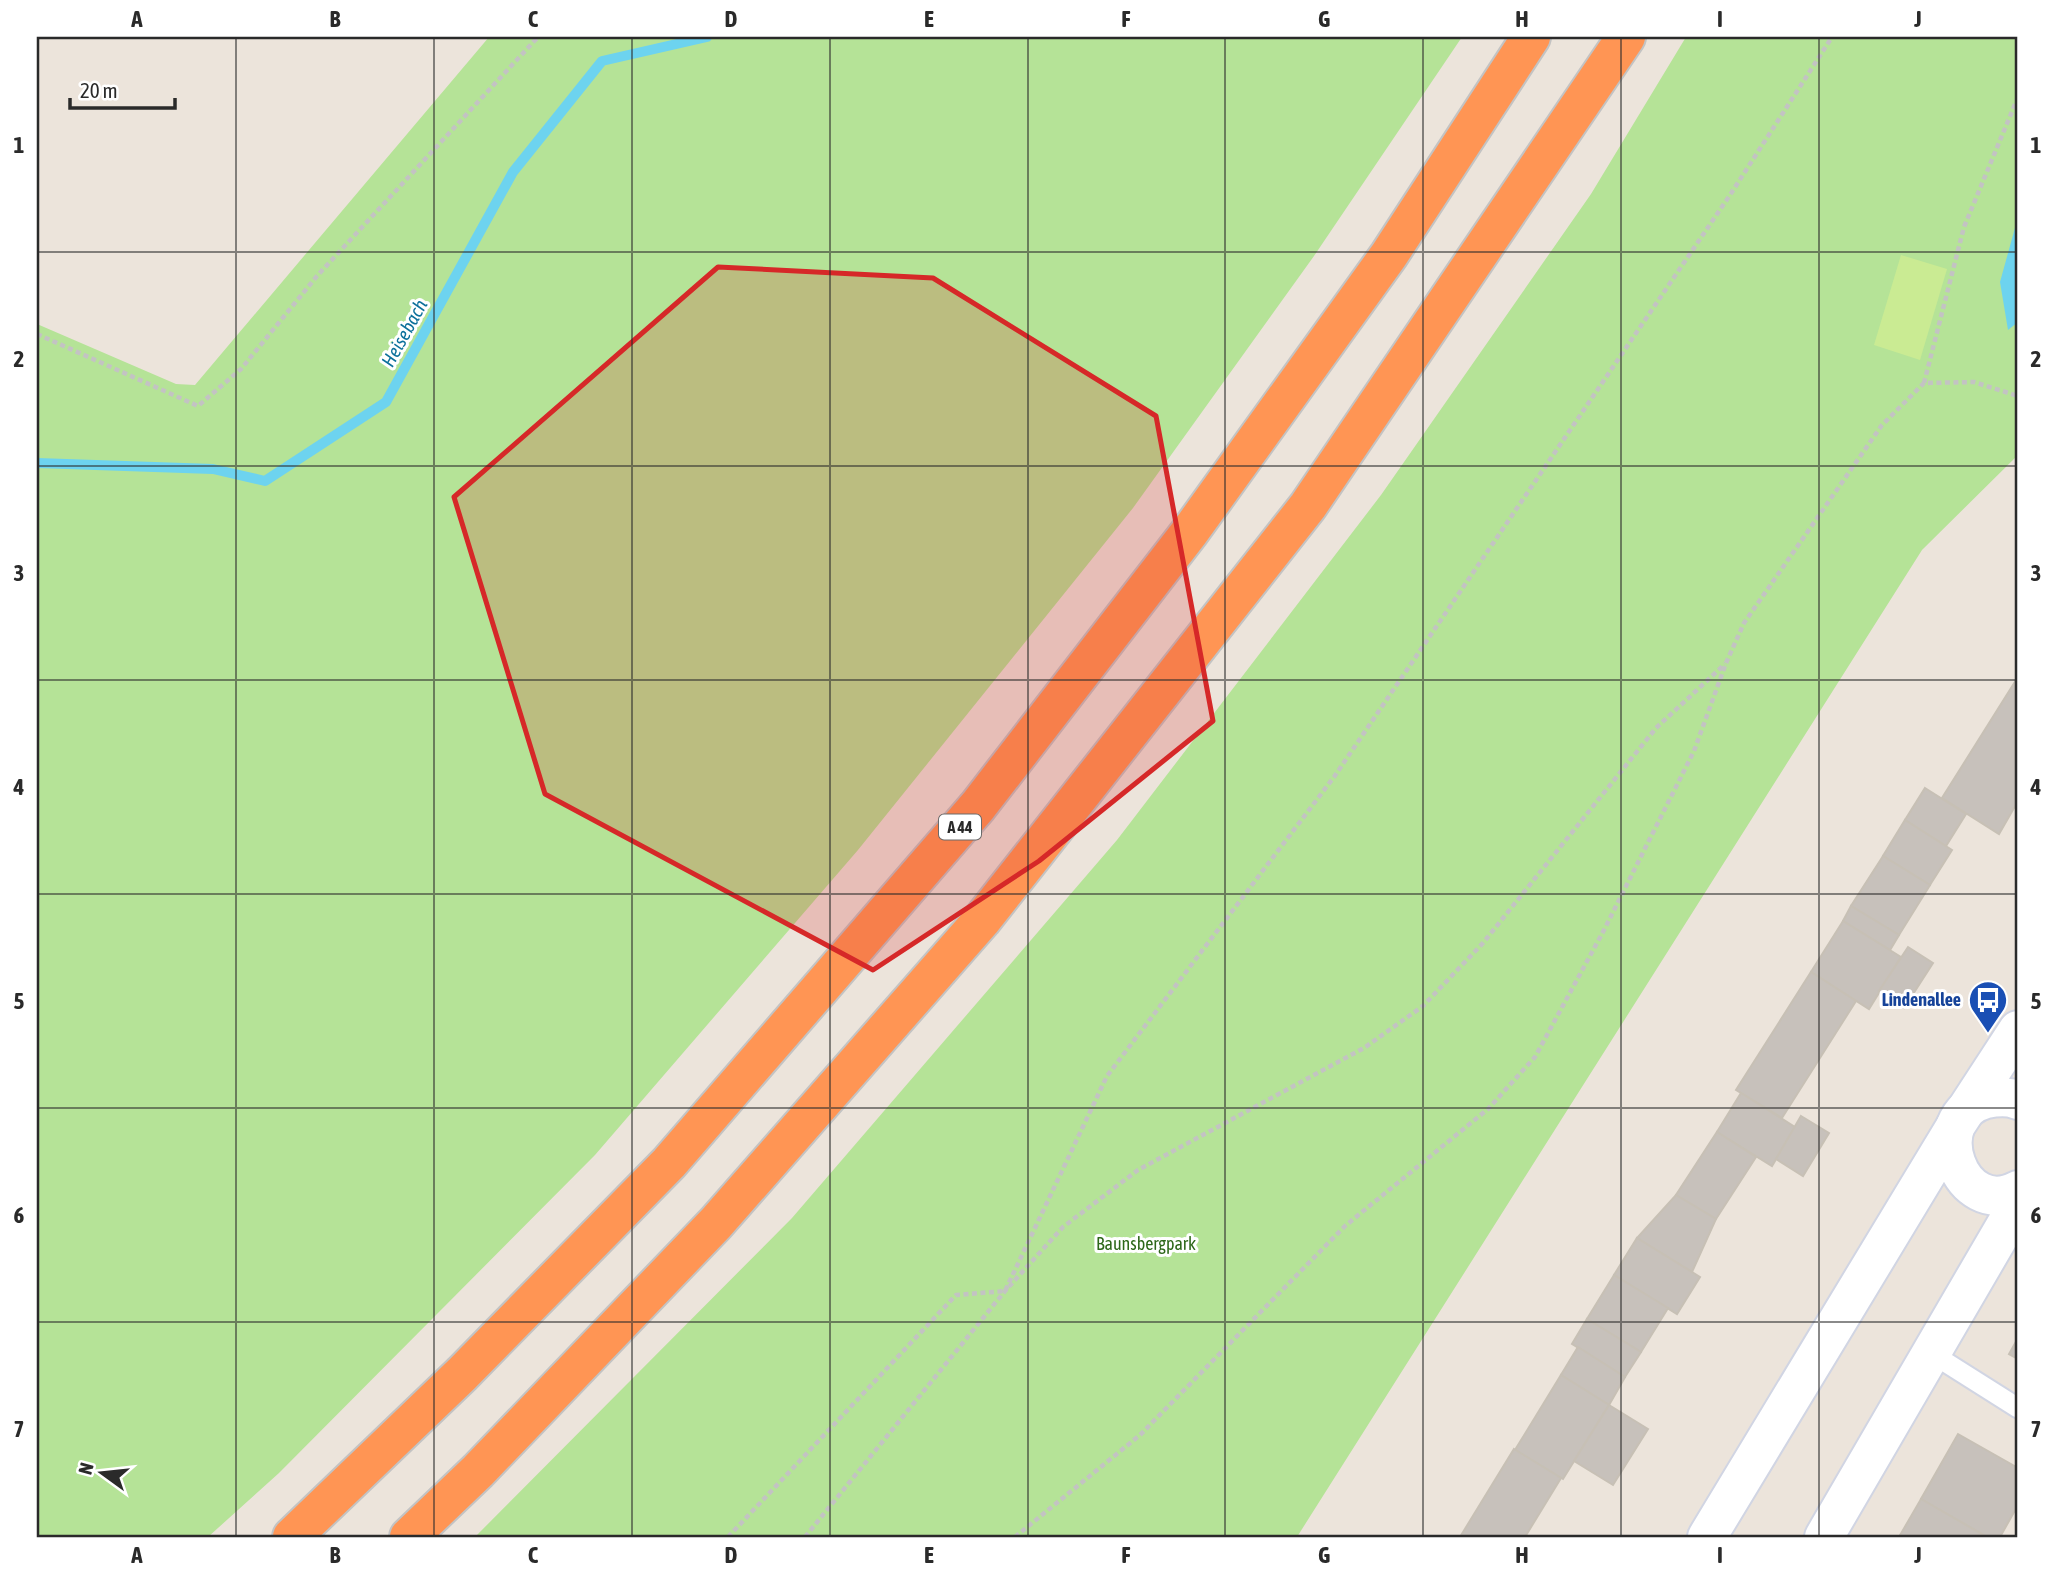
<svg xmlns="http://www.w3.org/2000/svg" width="2055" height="1574" font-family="'Asap Condensed',sans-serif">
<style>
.green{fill:#b5e397}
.pitch{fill:#caeb93}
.water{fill:#6dd3ef}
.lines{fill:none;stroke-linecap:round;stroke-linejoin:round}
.stream{stroke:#6dd3ef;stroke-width:10}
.building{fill:#c7c1bb;stroke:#c7c0b5;stroke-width:2}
.lane-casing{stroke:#d1d5e3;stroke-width:23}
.street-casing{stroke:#d1d5e3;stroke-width:42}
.highway-casing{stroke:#c3c3c3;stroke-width:42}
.path{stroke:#c3c3c3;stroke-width:4.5;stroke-dasharray:5 3.5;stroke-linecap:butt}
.lane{stroke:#fff;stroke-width:19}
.street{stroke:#fff;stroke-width:38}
.highway{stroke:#ff9554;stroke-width:38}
.marked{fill:#d62828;fill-opacity:0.2;stroke:#d62828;stroke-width:5;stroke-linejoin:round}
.grid{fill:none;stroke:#2a2a2a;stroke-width:2;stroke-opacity:0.55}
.labels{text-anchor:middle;stroke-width:6;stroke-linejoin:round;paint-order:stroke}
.shield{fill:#fff;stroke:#6a6a6a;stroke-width:2}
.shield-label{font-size:16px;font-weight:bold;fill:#2a2a2a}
.transit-label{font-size:18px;font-weight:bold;fill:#164399;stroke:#fff;text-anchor:end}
.park-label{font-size:18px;fill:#2d6719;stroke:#fff}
.water-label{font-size:19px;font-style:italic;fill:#0d719b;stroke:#fff}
.neatline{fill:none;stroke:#2a2a2a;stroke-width:2.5}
.grid-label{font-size:23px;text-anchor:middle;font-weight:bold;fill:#2a2a2a}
</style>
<rect width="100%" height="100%" fill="#ece4db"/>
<g class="green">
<path d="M 489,37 L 1462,37 L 1314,256 L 1133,508 L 858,850 L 595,1155 L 279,1473 L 208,1537 L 37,1537 L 37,324 L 176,384 L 195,385 Z"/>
<path d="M 1686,37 L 2018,37 L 2018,455 L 1922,550 L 1297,1537 L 475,1537 L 792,1218 L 1117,840 L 1381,495 L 1591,194 Z"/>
</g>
<path class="pitch" d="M 1901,255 L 1947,269 L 1920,360 L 1874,345 Z"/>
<path class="water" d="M 2018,217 L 2018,322 L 2008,330 L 2000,282 Z"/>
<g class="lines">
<path class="stream" d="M 37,463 L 213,469 L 265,481 L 386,402 L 513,172 L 602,61 L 707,37"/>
</g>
<g class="building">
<path d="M 2018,677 L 2018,801 L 1999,834 L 1942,798 Z"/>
<path d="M 1925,788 L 1966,814 L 1946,846 L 1905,820 Z"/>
<path d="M 1905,820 L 1952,850 L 1930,885 L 1883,856 Z"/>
<path d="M 1883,856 L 1930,885 L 1899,935 L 1851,906 Z"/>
<path d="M 1851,906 L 1899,935 L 1890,950 L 1843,921 Z"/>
<path d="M 1843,921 L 1901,957 L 1869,1009 L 1811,972 Z"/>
<path d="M 1908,947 L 1933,963 L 1904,1008 L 1879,991 Z"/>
<path d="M 1811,972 L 1856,1001 L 1782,1118 L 1736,1090 Z"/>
<path d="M 1741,1093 L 1795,1127 L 1772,1166 L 1717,1132 Z"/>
<path d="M 1801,1116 L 1829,1133 L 1803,1176 L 1776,1159 Z"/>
<path d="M 1717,1132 L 1756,1157 L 1716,1219 L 1676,1195 Z"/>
<path d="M 1676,1195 L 1716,1219 L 1692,1272 L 1637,1238 Z"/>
<path d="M 1637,1238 L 1700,1277 L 1677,1314 L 1614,1275 Z"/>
<path d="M 1614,1275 L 1668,1308 L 1641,1352 L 1587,1319 Z"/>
<path d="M 1587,1319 L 1641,1352 L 1625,1377 L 1572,1344 Z"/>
<path d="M 2018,1338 L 2018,1359 L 2009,1354 Z"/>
<path d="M 1578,1347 L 1625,1377 L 1609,1405 L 1561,1375 Z"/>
<path d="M 1561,1375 L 1609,1405 L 1563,1479 L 1515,1450 Z"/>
<path d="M 1609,1405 L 1648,1429 L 1613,1485 L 1574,1461 Z"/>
<path d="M 1958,1434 L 2018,1468 L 2018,1505 L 2000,1537 L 1987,1537 L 1921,1499 Z"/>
<path d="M 1514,1449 L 1561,1478 L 1525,1537 L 1460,1537 Z"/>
<path d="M 1921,1499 L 1987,1537 L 1899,1537 Z"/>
</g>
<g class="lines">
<g class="lane-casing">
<path id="lane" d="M 1931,1353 L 2018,1408"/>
</g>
<g class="street-casing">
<g id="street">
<path d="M 2018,1100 C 2008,1096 1997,1097 1986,1099 C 1922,1117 1960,1221 2018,1190"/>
<path d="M 1707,1537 L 1958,1122 L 2018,1030"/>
<path d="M 1824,1537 L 2018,1204"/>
</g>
</g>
<g class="highway-casing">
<g id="highway">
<path d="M 292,1537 L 462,1374 L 669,1163 L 978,806 L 1189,533 L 1389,255 L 1531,37"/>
<path d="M 409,1537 L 478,1471 L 716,1223 L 982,920 L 1308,506 L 1626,37"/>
</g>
</g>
<g class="path">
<path d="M 37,334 L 198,406 L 241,369 L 317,276 L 538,37"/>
<path d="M 1924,383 L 1964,227 L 2018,97"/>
<path d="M 728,1537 L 956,1295 L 1005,1291 L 1107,1076 L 1334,777 L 1730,195 L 1832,37"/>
<path d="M 805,1537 L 1005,1291 L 1063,1227 L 1138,1170 L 1364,1048 L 1423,1006 L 1483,943 L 1656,728 L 1725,664"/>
<path d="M 1015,1537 L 1140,1435 L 1345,1226 L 1488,1109 L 1535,1057 L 1604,930 L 1694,751 L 1726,663 L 1744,623 L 1882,425 L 1924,383 L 1974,382 L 2018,396"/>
</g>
<use href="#lane" class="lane"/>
<use href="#street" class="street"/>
<use href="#highway" class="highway"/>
</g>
<path class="marked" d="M 718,267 L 933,278 L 1156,416 L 1213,721 L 1039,861 L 873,970 L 545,794 L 454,497 Z"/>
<path class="grid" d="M 236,37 L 236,1537M 434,37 L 434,1537M 632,37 L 632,1537M 830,37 L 830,1537M 1028,37 L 1028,1537M 1225,37 L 1225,1537M 1423,37 L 1423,1537M 1621,37 L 1621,1537M 1819,37 L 1819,1537M 37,252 L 2018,252M 37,466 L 2018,466M 37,680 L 2018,680M 37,894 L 2018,894M 37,1108 L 2018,1108M 37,1322 L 2018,1322"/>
<defs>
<g id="bus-pin" transform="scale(2.0125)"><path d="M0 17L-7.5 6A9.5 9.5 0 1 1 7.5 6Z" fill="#1a4fb4" stroke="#fff"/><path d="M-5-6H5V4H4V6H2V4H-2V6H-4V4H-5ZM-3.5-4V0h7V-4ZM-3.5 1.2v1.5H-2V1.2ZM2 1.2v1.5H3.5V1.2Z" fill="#fff"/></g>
</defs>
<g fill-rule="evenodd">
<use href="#bus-pin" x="1988" y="1000"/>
</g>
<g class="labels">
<rect class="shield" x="939" y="814.5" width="42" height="25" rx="5"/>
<g class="shield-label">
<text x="960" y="833">A 44</text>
</g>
<g class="transit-label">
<text x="1961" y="1006">Lindenallee</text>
</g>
<g class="park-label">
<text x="1146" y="1250">Baunsbergpark</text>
</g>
<g class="water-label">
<text transform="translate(404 333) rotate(-61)" y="7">Heisebach</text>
</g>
</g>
<rect width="2055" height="1574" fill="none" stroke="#ffffff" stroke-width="77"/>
<g transform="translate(102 1473) rotate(285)" stroke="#ffffff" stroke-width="5" paint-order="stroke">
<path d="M0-5L12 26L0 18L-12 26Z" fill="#2a2a2a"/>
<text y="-10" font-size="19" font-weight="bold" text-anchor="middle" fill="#2a2a2a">N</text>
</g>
<path d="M70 98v10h105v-10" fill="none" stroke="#2a2a2a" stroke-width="3.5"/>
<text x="80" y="98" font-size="21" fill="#2a2a2a" stroke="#ffffff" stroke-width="5" paint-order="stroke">20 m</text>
<rect x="38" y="38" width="1978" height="1498" class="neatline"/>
<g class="grid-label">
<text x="137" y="27">A</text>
<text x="335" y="27">B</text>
<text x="533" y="27">C</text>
<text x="731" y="27">D</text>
<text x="929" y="27">E</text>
<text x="1126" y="27">F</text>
<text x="1324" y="27">G</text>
<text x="1522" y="27">H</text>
<text x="1720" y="27">I</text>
<text x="1918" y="27">J</text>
<text x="19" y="153">1</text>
<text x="2036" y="153">1</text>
<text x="19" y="367">2</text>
<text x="2036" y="367">2</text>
<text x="19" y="581">3</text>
<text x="2036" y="581">3</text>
<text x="19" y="795">4</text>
<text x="2036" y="795">4</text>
<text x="19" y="1009">5</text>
<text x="2036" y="1009">5</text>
<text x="19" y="1223">6</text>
<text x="2036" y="1223">6</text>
<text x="19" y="1437">7</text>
<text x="2036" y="1437">7</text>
<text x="137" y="1563">A</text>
<text x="335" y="1563">B</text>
<text x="533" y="1563">C</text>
<text x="731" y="1563">D</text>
<text x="929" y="1563">E</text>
<text x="1126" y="1563">F</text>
<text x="1324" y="1563">G</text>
<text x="1522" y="1563">H</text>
<text x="1720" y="1563">I</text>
<text x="1918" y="1563">J</text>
</g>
</svg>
